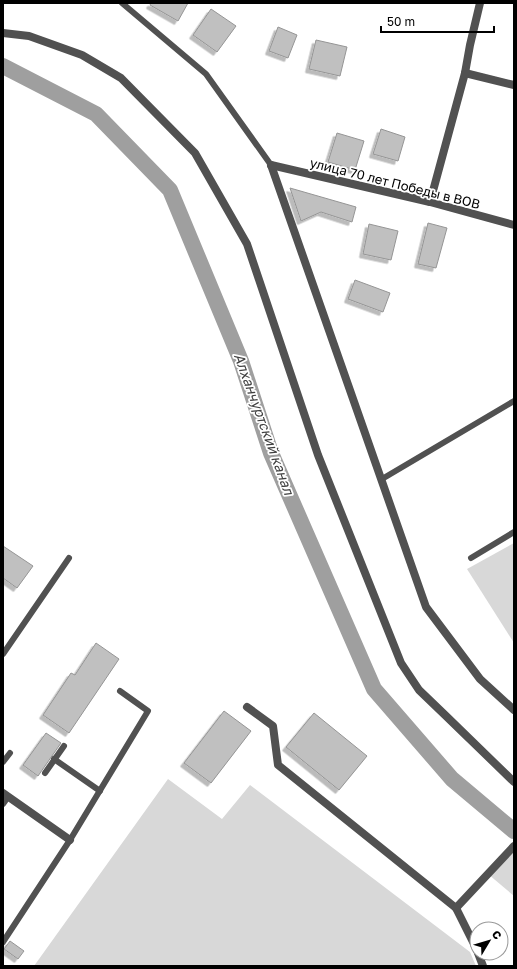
<svg xmlns="http://www.w3.org/2000/svg" width="517" height="969" font-family="'Golos Text',sans-serif">
<style>
.green{fill:#d8d8d8}
.lines{fill:none;stroke-linecap:round;stroke-linejoin:round}
.canal{stroke:#9f9f9f;stroke-width:16}
.building{fill:#c0c0c0;stroke:#959595;filter:url(#shadow)}
.lane{stroke:#515151;stroke-width:6}
.street{stroke:#515151;stroke-width:8}
.labels{text-anchor:middle;stroke-width:3.5;stroke-linejoin:round;paint-order:stroke}
.street-label{font-size:13px;fill:#000;stroke:#fff}
.water-label{font-size:14px;font-style:italic;fill:#404040;stroke:#fff}
</style>
<defs>
<filter id="shadow"><feDropShadow dx="-3.5" dy="3.5" stdDeviation="0" flood-color="#0004"/></filter>
</defs>
<rect width="100%" height="100%" fill="#fff"/>
<g class="green">
<path d="M 514,543 L 514,643 L 467,569 Z"/>
<path d="M 168,779 L 222,819 L 250,785 L 470,952 L 476,966 L 34,966 Z"/>
<path d="M 514,846 L 514,896 L 488,874 Z"/>
</g>
<g class="lines">
<path class="canal" d="M 3,66 L 96,114 L 170,190 L 241,361 L 271,453 L 374,689 L 452,779 L 514,831"/>
</g>
<g class="building">
<path d="M 151,3 L 188,3 L 178,21 L 150,5 Z"/>
<path d="M 211,9 L 236,26 L 217,52 L 193,35 Z"/>
<path d="M 278,27 L 297,35 L 288,58 L 269,51 Z"/>
<path d="M 316,40 L 347,47 L 340,76 L 309,69 Z"/>
<path d="M 381,129 L 405,137 L 398,161 L 373,154 Z"/>
<path d="M 337,133 L 364,141 L 355,170 L 328,162 Z"/>
<path d="M 290,188 L 356,207 L 352,222 L 321,212 L 301,221 Z"/>
<path d="M 428,223 L 447,228 L 436,268 L 418,264 Z"/>
<path d="M 369,224 L 398,231 L 391,260 L 363,254 Z"/>
<path d="M 355,280 L 390,293 L 383,312 L 348,299 Z"/>
<path d="M 3,546 L 33,566 L 17,588 L 3,578 Z"/>
<path d="M 96,643 L 119,659 L 69,733 L 43,715 L 71,673 L 75,675 Z"/>
<path d="M 224,711 L 251,731 L 211,783 L 184,763 Z"/>
<path d="M 314,713 L 367,756 L 339,790 L 286,747 Z"/>
<path d="M 46,733 L 61,743 L 38,776 L 23,765 Z"/>
<path d="M 10,941 L 24,951 L 18,959 L 4,949 Z"/>
</g>
<g class="lines">
<g class="lane">
<path d="M 122,3 L 206,74 L 271,165"/>
<path d="M 382,479 L 514,401"/>
<path d="M 471,558 L 514,532"/>
<path d="M 3,654 L 69,558"/>
<path d="M 54,759 L 100,791"/>
<path d="M 3,762 L 10,753"/>
<path d="M 45,773 L 64,746"/>
<path d="M 3,804 L 8,797"/>
<path d="M 3,942 L 70,840 L 148,711 L 120,691"/>
</g>
<g class="street">
<path d="M 3,33 L 29,36 L 82,55 L 121,78 L 195,153 L 247,244 L 318,455 L 401,663 L 419,690 L 445,715 L 514,782"/>
<path d="M 465,73 L 514,85"/>
<path d="M 271,165 L 426,607 L 480,679 L 514,710"/>
<path d="M 271,165 L 430,202 L 514,225"/>
<path d="M 430,202 L 465,73 L 470,45 L 480,3"/>
<path d="M 247,707 L 273,726 L 278,765 L 456,908 L 473,942 L 477,951"/>
<path d="M 3,793 L 70,840"/>
<path d="M 456,908 L 514,846"/>
<path d="M 478,953 L 483,966"/>
</g>
</g>
<g class="labels">
<g class="street-label">
<text transform="translate(395 183) rotate(14)" y="5">улица 70 лет Победы в ВОВ</text>
</g>
<g class="water-label">
<text transform="translate(264 424) rotate(70)" y="5">Алханчуртский канал</text>
</g>
</g>
<rect width="517" height="969" fill="none" stroke="#000000" stroke-width="8"/>
<g transform="translate(489 941) rotate(52)"><circle r="19" fill="#ffffff" stroke="#999999"/>
<path d="M0-3L7 15L0 10L-7 15Z" fill="#000000"/>
<text y="-6" font-size="11" font-weight="bold" text-anchor="middle" fill="#000000">С</text>
</g>
<path d="M381 26v6h113v-6" fill="none" stroke="#000000" stroke-width="2"/>
<text x="387" y="26" font-size="12" fill="#000000" stroke="#ffffff" stroke-width="3" paint-order="stroke">50 m</text>
</svg>
